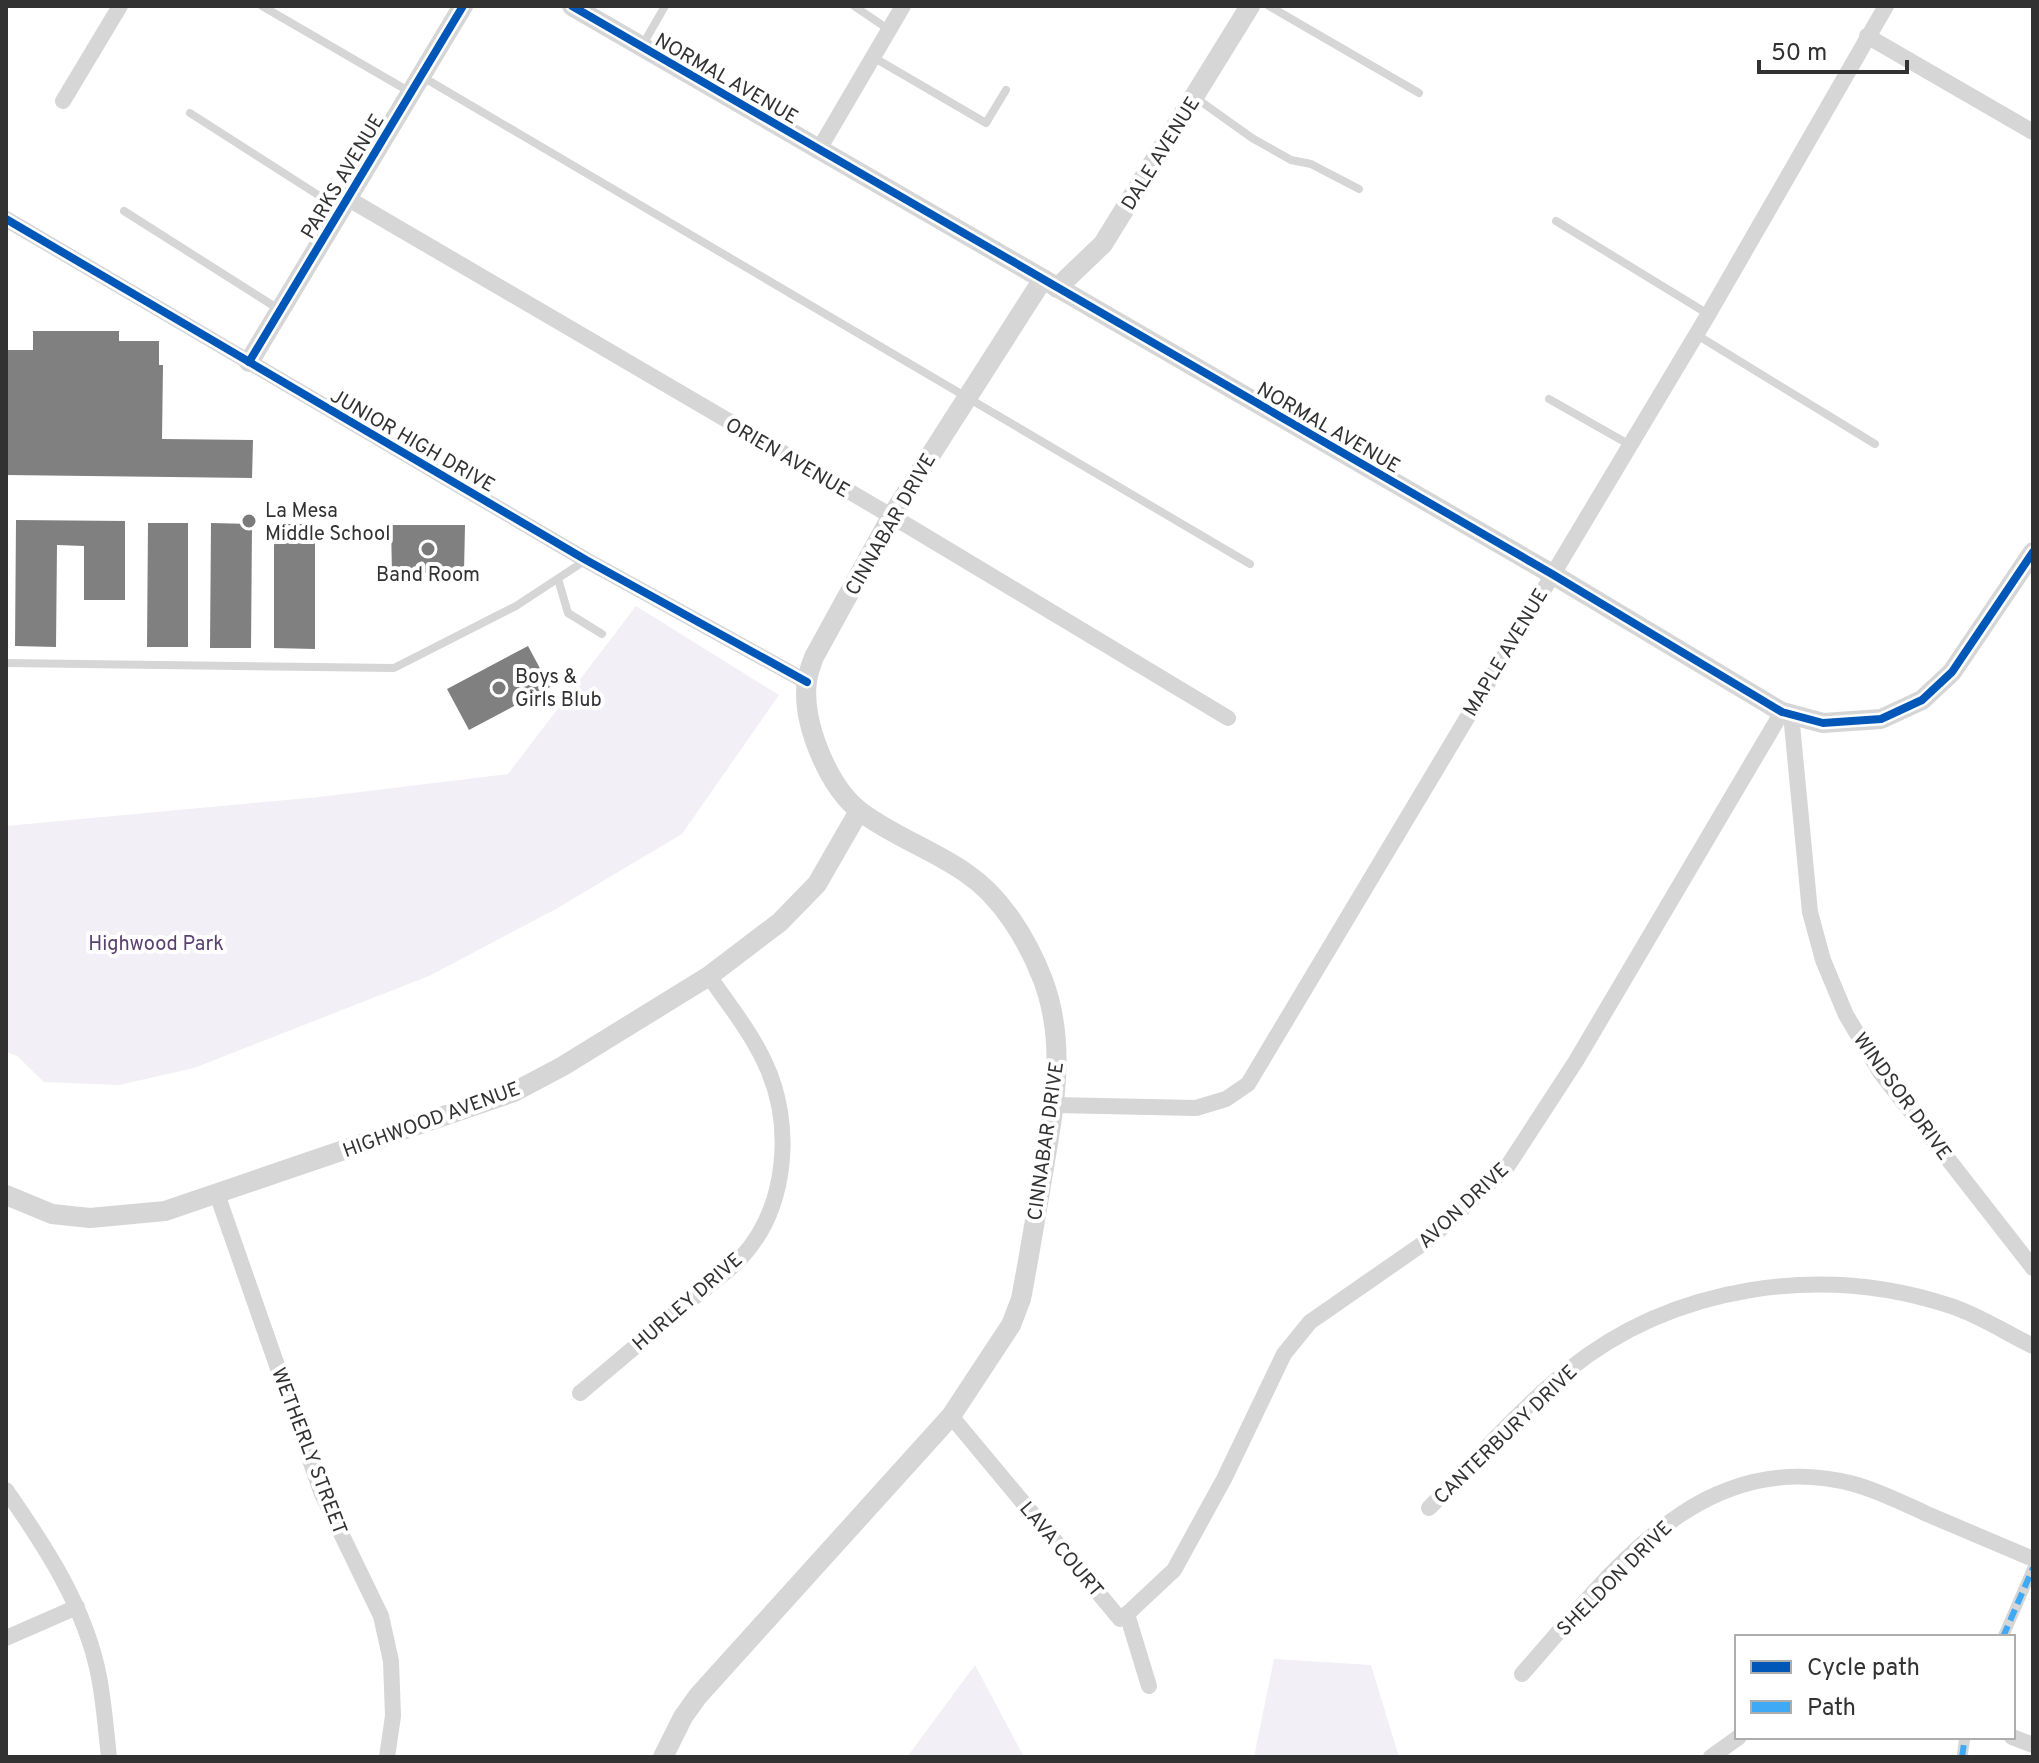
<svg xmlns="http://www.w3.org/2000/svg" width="2039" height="1763" font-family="Overpass,sans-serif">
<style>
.green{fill:#f2eff6}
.building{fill:#808080}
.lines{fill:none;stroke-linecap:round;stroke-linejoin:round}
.service{stroke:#d6d6d6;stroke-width:8}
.pedestrian{stroke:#d6d6d6;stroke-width:11}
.minor{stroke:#d6d6d6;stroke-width:16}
.tertiary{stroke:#d6d6d6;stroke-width:20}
.quiet{stroke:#3fa9f5;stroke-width:6;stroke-dasharray:12 6;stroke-linecap:butt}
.cycleway-casing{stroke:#fff;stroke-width:13}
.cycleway{stroke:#0057b8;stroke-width:8}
.poi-dot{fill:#7a7a7a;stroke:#fff;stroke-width:3}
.labels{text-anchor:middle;stroke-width:8;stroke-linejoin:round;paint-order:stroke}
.street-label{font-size:20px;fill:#323232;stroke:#fff}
.poi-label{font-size:20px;fill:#323232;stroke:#fff;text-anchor:start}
.park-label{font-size:20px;fill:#5a406e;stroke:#fff}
</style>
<rect width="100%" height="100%" fill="#fff"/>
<g class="green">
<path d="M 636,606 L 779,695 L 682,834 L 556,909 L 429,976 L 194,1068 L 119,1085 L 44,1082 L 17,1056 L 6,1052 L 6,826 L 319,797 L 508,774 Z"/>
<path d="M 1274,1659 L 1371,1665 L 1399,1757 L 1254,1757 Z"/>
<path d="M 975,1665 L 1024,1757 L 907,1757 Z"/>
</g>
<g class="building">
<path d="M 33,331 L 119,331 L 119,341 L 159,341 L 159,365 L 163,365 L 162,439 L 253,440 L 252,478 L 6,475 L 6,350 L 33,350 Z"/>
<path d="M 16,520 L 125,521 L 125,600 L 84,600 L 84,546 L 57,545 L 56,647 L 15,646 Z"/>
<path d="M 148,523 L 188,523 L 188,647 L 147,647 Z"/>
<path d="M 211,523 L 252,524 L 251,648 L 210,648 Z"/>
<path d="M 274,524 L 315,524 L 315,649 L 274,648 Z"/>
<path d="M 391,525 L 465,525 L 464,572 L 392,574 Z"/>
<path d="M 528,646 L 550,687 L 469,730 L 447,689 Z"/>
</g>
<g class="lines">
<g class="service">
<path d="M 262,6 L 410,92"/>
<path d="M 854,6 L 888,29"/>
<path d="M 1269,6 L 1419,93"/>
<path d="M 642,46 L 665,6"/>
<path d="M 873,57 L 986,123 L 1006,90"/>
<path d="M 421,76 L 1250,564"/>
<path d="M 1196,98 L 1252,138 L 1291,160 L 1311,164 L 1359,189"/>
<path d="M 190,113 L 340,209"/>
<path d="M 124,211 L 280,310"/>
<path d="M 1556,221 L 1708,314"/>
<path d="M 1697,335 L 1875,444"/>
<path d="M 1549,399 L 1630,445"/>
<path d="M 558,579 L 568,613 L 602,634"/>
<path d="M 6,663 L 394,668 L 516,606 L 586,560"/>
</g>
<g class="pedestrian">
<path d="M 2003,1637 L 2033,1568"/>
<path d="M 1962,1757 L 1965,1737"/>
</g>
<g class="minor">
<path d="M 1867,36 L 2033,132"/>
<path d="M 63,101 L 120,6"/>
<path d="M 818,151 L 903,6"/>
<path d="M 347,198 L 910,527 L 1228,718"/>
<path d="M 6,219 L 586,560 L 807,682"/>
<path d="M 1791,714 L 1810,912 L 1823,960 L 1846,1015 L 1880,1072 L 2033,1268"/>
<path d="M 1055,1105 L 1196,1108 L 1226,1099 L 1248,1084 L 1708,315 L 1886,6"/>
<path d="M 217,1194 L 322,1494 L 381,1616 L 391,1661 L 393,1716 L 387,1757"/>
<path d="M 580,1393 C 615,1364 649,1335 683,1306 C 702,1291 723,1276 740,1259 C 788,1208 794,1124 765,1063 C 751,1032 728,1004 709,976"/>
<path d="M 951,1416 L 1120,1619 L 1127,1614"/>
<path d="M 6,1490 C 45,1546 86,1608 99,1677 C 104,1703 106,1731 109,1757"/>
<path d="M 1429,1508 C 1474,1462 1517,1412 1567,1371 C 1673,1285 1822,1263 1951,1306 C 1979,1315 2006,1333 2033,1346"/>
<path d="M 1127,1614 L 1174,1570 L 1224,1479 L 1284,1354 L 1310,1322 L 1431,1238 L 1507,1167 L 1576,1061 L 1782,712"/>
<path d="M 1127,1614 L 1149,1686"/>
<path d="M 6,1638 L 77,1607"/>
<path d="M 1522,1674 C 1611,1574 1700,1444 1854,1484 C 1879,1491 1903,1503 1927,1514 C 1962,1529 1998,1544 2033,1559"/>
<path d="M 2012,1737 L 2033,1745"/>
<path d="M 1711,1757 L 1739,1737"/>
</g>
<g class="tertiary">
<path d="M 572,6 L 1552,574 L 1782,712 L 1823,723 L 1881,719 L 1922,700 L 1952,672 L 2033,552"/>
<path d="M 1057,288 L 1103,244 L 1250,6"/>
<path d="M 249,362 L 463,6"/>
<path d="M 6,1195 L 52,1214 L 90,1218 L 165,1211 L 514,1092 L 563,1066 L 709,976 L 780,922 L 817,884 L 859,811"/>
<path d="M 663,1757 L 683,1717 L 698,1696 L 951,1416 L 1011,1325 L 1021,1299 C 1029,1257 1036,1215 1043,1173 C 1054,1108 1067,1044 1043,980 C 1028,941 1002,897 966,873 C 933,850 893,836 861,812 C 828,787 801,721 807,681 C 808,673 811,665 814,657 L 891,517 L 1043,279"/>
</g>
<g class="quiet">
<path d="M 2003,1637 L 2033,1568"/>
<path d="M 1962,1757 L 1965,1737"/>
</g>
<g class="cycleway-casing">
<g id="cycleway">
<path d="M 572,6 L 1552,574 L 1782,712 L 1823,723 L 1881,719 L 1922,700 L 1952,672 L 2033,552"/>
<path d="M 6,219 L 586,560 L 807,682"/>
<path d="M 249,362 L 463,6"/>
</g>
</g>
<use href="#cycleway" class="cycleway"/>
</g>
<g class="poi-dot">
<circle cx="249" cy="521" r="8"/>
<circle cx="428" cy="549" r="8"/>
<circle cx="499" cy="688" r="8"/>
</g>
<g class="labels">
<g class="street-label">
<text transform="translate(727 78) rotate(30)" y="7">NORMAL AVENUE</text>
<text transform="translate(1160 153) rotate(-58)" y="7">DALE AVENUE</text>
<text transform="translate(342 176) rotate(-59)" y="7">PARKS AVENUE</text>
<text transform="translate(1329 427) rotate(30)" y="7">NORMAL AVENUE</text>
<text transform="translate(413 440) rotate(30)" y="7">JUNIOR HIGH DRIVE</text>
<text transform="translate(788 457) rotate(30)" y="7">ORIEN AVENUE</text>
<text transform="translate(890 524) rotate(-60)" y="7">CINNABAR DRIVE</text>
<text transform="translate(1505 652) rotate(-59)" y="7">MAPLE AVENUE</text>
<text transform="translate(1903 1096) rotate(54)" y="7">WINDSOR DRIVE</text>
<text transform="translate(431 1119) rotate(-20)" y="7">HIGHWOOD AVENUE</text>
<text transform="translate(1045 1141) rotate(-82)" y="7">CINNABAR DRIVE</text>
<text transform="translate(1463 1205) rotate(-43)" y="7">AVON DRIVE</text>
<text transform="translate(687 1301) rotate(-41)" y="7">HURLEY DRIVE</text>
<text transform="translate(1505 1434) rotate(-44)" y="7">CANTERBURY DRIVE</text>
<text transform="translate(310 1451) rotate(69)" y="7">WETHERLY STREET</text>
<text transform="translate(1062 1549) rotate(50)" y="7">LAVA COURT</text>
<text transform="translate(1614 1578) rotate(-45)" y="7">SHELDON DRIVE</text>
</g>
<g class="poi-label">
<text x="265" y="517">La Mesa<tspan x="265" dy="23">Middle School</tspan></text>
<text x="428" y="581" text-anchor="middle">Band Room</text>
<text x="515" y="683">Boys &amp;<tspan x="515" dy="23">Girls Blub</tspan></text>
</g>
<g class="park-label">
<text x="156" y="950">Highwood Park</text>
</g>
</g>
<rect width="2039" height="1763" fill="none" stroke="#323232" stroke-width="16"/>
<rect x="1735" y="1635" width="280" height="104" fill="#ffffff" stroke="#adadad" stroke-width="2"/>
<rect x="1751" y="1661" width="40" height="12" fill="#0057b8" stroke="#adadad" stroke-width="2"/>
<text x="1807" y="1675" font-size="24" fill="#323232">Cycle path</text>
<rect x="1751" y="1701" width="40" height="12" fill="#3fa9f5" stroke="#adadad" stroke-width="2"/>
<text x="1807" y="1715" font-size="24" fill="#323232">Path</text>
<path d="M1759 60v12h148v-12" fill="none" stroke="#323232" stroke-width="4"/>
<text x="1771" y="60" font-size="24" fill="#323232" stroke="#ffffff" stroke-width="6" paint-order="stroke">50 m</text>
</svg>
